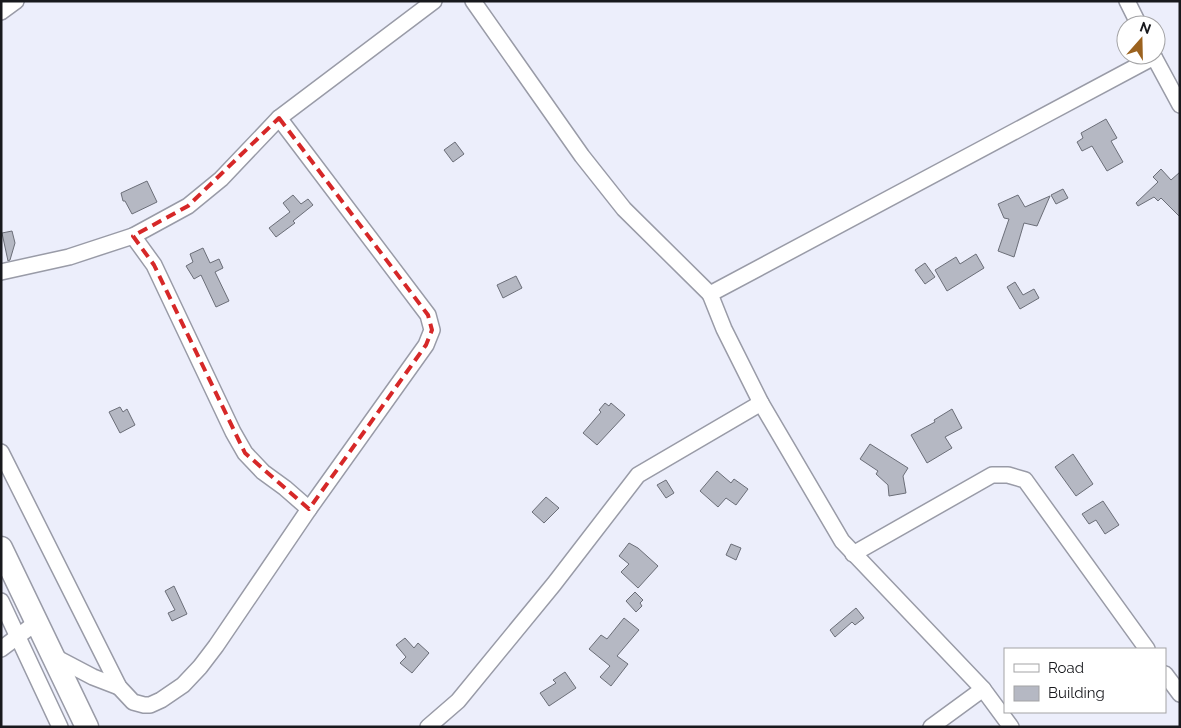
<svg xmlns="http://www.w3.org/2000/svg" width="1181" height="728" font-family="Raleway,sans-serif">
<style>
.building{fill:#b5b8c3;stroke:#6b6e78}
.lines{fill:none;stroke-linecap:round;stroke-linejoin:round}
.minor-casing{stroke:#999ba7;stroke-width:18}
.highway-casing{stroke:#999ba7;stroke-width:25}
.minor{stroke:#fff;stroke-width:15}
.highway{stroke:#fff;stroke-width:22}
.marked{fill:none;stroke:#d62828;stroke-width:4;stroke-dasharray:10 6;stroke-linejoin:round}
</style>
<rect width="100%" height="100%" fill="#eceefb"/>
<g class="building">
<path d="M 1106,119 L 1117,138 L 1111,141 L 1123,162 L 1107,171 L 1092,146 L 1082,151 L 1077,142 L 1083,138 L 1081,133 Z"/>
<path d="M 455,142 L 464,154 L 453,162 L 444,150 Z"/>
<path d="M 1161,169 L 1171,180 L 1180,172 L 1180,217 L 1161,198 L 1158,201 L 1154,197 L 1138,206 L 1136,203 L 1158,182 L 1153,177 Z"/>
<path d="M 147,181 L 157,202 L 132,214 L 125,201 L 123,201 L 121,193 Z"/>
<path d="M 1063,189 L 1068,198 L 1056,204 L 1051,195 Z"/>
<path d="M 293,195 L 301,204 L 308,199 L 313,205 L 293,221 L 295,223 L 276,237 L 269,228 L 290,212 L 283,203 Z"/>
<path d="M 1018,195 L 1025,207 L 1050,196 L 1037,226 L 1024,223 L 1014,257 L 998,251 L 1009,219 L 1004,218 L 998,204 Z"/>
<path d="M 12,231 L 15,243 L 10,260 L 8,261 L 2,233 Z"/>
<path d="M 203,248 L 210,263 L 219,259 L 223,268 L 215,272 L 229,301 L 216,307 L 201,275 L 194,279 L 186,266 L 193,262 L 190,254 Z"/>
<path d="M 976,254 L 984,268 L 947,291 L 935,270 L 956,257 L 960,264 Z"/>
<path d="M 925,263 L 935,277 L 925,284 L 915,270 Z"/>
<path d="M 516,276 L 522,288 L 503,298 L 497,285 Z"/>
<path d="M 1015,282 L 1023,295 L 1034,289 L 1039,298 L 1020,309 L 1007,287 Z"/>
<path d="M 605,403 L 609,406 L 611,403 L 625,415 L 597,445 L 583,433 L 601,412 L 599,410 Z"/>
<path d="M 120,407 L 123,412 L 127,409 L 135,425 L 120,433 L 109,412 Z"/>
<path d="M 952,409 L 962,428 L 945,437 L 952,448 L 927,463 L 911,435 L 935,422 L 934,420 Z"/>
<path d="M 870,444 L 908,468 L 903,476 L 906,493 L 889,496 L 888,485 L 876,474 L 878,471 L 860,459 Z"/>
<path d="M 1073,454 L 1093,484 L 1076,496 L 1055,467 Z"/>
<path d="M 717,471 L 731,483 L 734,479 L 748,489 L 736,505 L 726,498 L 718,507 L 700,491 Z"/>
<path d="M 666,480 L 674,493 L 666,498 L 657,485 Z"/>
<path d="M 546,497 L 559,508 L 544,523 L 532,512 Z"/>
<path d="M 1103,501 L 1119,525 L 1105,534 L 1096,520 L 1089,524 L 1082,514 Z"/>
<path d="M 629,543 L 638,548 L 658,566 L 638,588 L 621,572 L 629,564 L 619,556 Z"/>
<path d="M 731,544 L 741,548 L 736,560 L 726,555 Z"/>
<path d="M 174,586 L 187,614 L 172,621 L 168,613 L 175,610 L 165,591 Z"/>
<path d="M 635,592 L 643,600 L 640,603 L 642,606 L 636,612 L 626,601 Z"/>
<path d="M 856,608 L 864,618 L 855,625 L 852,622 L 835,637 L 830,630 Z"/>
<path d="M 624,618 L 639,630 L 617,656 L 628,664 L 611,686 L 600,677 L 610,666 L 589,649 L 601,635 L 607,639 Z"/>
<path d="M 405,638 L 414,648 L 418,643 L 429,653 L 412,673 L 400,663 L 406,657 L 396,645 Z"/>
<path d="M 565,672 L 576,688 L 549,706 L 540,693 L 556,683 L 553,680 Z"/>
</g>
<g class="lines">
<g class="minor-casing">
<g id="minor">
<path d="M 473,1 L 582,156 L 624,209 L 710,294 L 1154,57"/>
<path d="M 1127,1 L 1139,25"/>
<path d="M 1,12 L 16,1"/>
<path d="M 1153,55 L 1180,105"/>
<path d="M 133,236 L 154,265 L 233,432 L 245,453 L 263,472 L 285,488 L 309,509"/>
<path d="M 1,272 L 69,257 L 133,236 L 188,206 L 221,179 L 279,118 L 434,1"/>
<path d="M 710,294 L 724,329 L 761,403 L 842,541 L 983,689 L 1011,727"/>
<path d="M 1,452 L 119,687 L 133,702 L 144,705 L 150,705 L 161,700 L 183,685 L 200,667 L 216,646 L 309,509 L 426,345 L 432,330 L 428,315 L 279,118"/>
<path d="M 853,554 L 992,475 L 1008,475 L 1025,480 L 1147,649"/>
<path d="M 1,601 L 60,727"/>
<path d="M 1,649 L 37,622"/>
<path d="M 53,656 L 93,677 L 119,687"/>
<path d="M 1165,674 L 1180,694"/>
<path d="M 428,727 L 458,701 L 554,584 L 638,475 L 761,403"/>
<path d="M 931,727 L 983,689"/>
</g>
</g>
<g class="highway-casing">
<path id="highway" d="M 1,548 L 87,727"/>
</g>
<use href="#minor" class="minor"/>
<use href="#highway" class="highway"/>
</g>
<path class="marked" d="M 279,118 L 428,315 L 432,330 L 426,345 L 309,509 L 245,453 L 154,265 L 133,236 L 188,206 Z"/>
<rect width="1181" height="728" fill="none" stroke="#18191d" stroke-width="5"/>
<rect x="1004" y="648" width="162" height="65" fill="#ffffff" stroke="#a3a3a5"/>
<rect x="1014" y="664" width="25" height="8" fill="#ffffff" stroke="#a3a3a5"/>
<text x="1048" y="673" font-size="15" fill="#18191d">Road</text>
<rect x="1014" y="686" width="25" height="15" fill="#b5b8c3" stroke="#a3a3a5"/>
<text x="1048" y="698" font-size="15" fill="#18191d">Building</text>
<g transform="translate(1141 40) rotate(20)"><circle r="24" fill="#ffffff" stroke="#a3a3a5"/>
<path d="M0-4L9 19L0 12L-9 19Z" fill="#9b621f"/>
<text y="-8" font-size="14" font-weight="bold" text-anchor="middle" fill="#18191d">N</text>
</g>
</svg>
